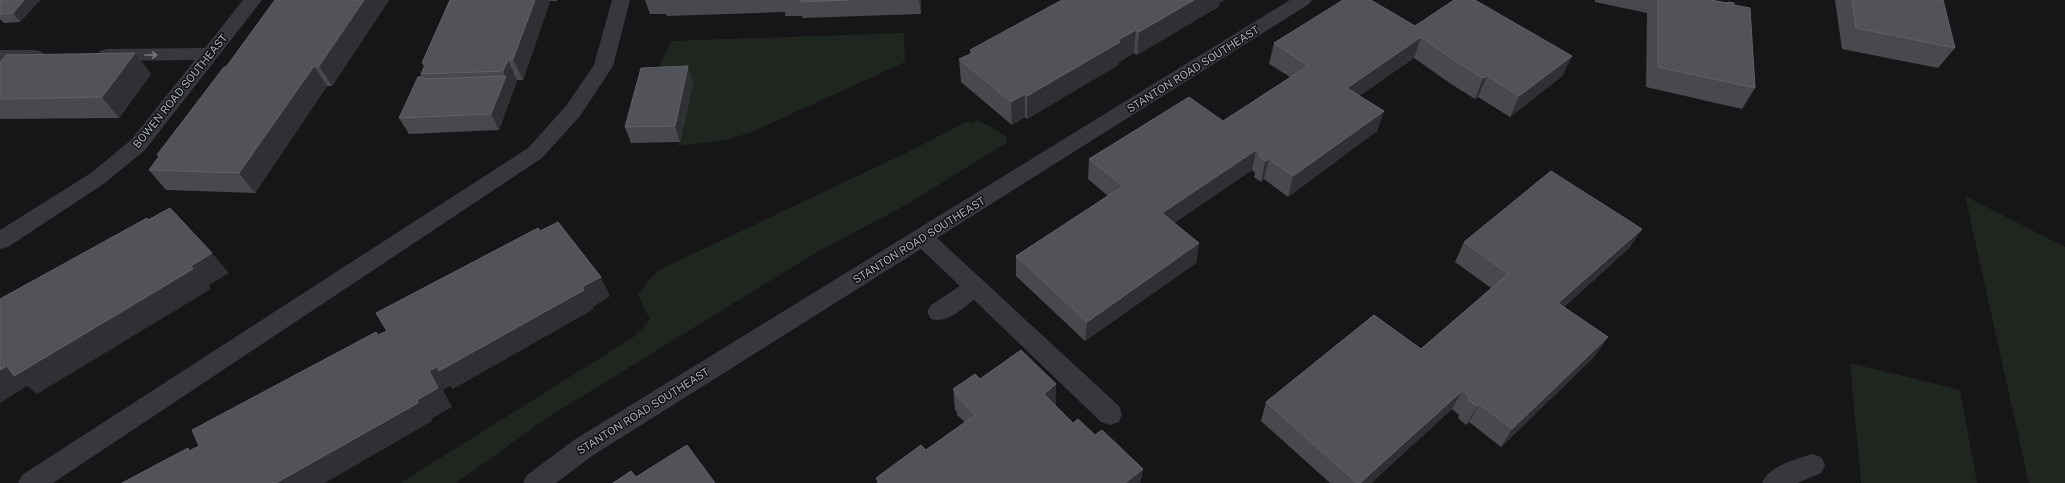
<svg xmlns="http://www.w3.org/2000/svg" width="2065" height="483" font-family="'Public Sans',sans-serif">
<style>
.green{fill:#1e261f}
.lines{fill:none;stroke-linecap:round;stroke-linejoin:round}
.minor{fill:#37383d;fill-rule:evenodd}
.wall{fill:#47494d}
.shaded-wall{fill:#2f3033}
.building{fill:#525359;stroke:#5f6168}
.oneway{stroke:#757881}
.labels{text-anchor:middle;stroke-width:3;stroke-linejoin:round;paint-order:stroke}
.street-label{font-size:11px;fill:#a8adb8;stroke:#111113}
</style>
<rect width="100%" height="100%" fill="#161618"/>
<g class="green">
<path d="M 904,33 L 905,62 L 752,132 L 727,140 L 678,146 L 693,83 L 651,84 L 671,41 Z"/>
<path d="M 976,120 L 990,126 L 1007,137 L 1006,143 L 904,206 L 817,252 L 547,418 L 456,483 L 400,483 L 635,336 L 650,320 L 638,295 L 657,271 L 910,151 L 966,122 L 973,123 Z"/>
<path d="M 1965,196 L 2065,247 L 2065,483 L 2029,483 Z"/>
<path d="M 1850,363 L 1960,390 L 1977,483 L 1861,483 Z"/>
</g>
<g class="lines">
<g class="minor">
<path d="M 243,0 L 262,0 L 145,150 L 105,183 L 8,247 L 0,249 L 0,230 L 91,173 L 131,140 L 195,60 L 107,61 L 100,59 L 98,55 L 100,51 L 107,49 L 205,48 Z"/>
<path d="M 612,0 L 630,0 L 613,66 L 580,116 L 542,158 L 53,483 L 18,483 L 22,475 L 528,148 L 566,106 L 594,65 Z"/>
<path d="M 1290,0 L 1312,0 L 1309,4 L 937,238 L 1119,406 L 1122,414 L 1119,422 L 1110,425 L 1101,422 L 974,300 C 961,309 947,324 931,319 L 927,312 L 931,305 L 960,286 L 921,249 L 592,456 L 556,483 L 523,483 L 527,475 L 574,440 Z"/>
<path d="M 0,50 L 35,50 L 42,52 L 44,56 L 42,60 L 35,62 L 0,62 Z"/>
<path d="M 1812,454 L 1821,457 L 1825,465 L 1821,473 L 1797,483 L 1762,483 C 1770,465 1795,460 1812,454 Z"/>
</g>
</g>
<g class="wall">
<path d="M 0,0 L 40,0 L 20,22 L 4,23 L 0,19 Z"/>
<path d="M 275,0 L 389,0 L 332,86 L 327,86 L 255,193 L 166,190 L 149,170 L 159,157 L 157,155 L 226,67 Z"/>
<path d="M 450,0 L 557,0 L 557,1 L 550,1 L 523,80 L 517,80 L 499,130 L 409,134 L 399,118 L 422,76 L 421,74 L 424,67 L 422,63 Z"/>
<path d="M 645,0 L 921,0 L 921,14 L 803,18 L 802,16 L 785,16 L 785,12 L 667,16 L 666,14 L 650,14 Z"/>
<path d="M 1062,0 L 1224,0 L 1219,3 L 1218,7 L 1137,55 L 1134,53 L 1119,62 L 1118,65 L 1027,119 L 1025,117 L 1012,125 L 961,82 L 959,59 L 970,54 L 970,50 Z"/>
<path d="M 1595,0 L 1711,0 L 1727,3 L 1728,2 L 1734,5 L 1755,88 L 1742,109 L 1646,87 L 1647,13 L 1595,2 Z"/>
<path d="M 1835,0 L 1943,0 L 1955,48 L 1938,68 L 1842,49 Z"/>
<path d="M 1415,26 L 1572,56 L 1562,76 L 1510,117 L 1478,97 L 1475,99 L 1451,84 L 1414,58 L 1359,96 L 1384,111 L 1377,131 L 1288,197 L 1264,179 L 1261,182 L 1254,177 L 1255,173 L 1252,170 L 1174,223 L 1199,243 L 1196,263 L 1085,341 L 1016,276 L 1016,256 L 1108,196 L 1088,179 L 1089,159 L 1223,121 L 1290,77 L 1269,64 L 1274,43 Z"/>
<path d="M 135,53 L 151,74 L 119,118 L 0,119 L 0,62 Z"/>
<path d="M 693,83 L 680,142 L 631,143 L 625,127 Z"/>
<path d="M 1642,229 L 1629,248 L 1564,307 L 1595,356 L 1501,447 L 1469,422 L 1466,425 L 1458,418 L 1459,415 L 1452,409 L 1371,483 L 1330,483 L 1261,421 L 1266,402 L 1421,349 L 1491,288 L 1455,262 L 1464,242 Z"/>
<path d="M 980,379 L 1056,384 L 1055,405 L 1073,423 L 1095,435 L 1143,469 L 1140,483 L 877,483 L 876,478 L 926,450 L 965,422 L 957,415 L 957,412 L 955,410 L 953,389 Z"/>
</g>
<g class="shaded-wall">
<path d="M 24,0 L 40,0 L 20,22 L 13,13 Z"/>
<path d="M 364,0 L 389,0 L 332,86 L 319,66 Z"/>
<path d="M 535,0 L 550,0 L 550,1 L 523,80 L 513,59 Z"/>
<path d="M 919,0 L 921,0 L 921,14 Z"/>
<path d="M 1194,0 L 1224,0 L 1219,3 L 1218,7 L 1137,55 L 1139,32 Z"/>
<path d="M 1136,30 L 1134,53 L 1119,62 L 1118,65 L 1027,119 L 1027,96 L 1118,40 Z"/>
<path d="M 1421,37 L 1414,58 L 1341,108 L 1347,88 Z"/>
<path d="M 135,53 L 151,74 L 119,118 L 102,97 Z"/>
<path d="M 1572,56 L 1562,76 L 1510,117 L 1519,96 Z"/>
<path d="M 508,60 L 517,80 L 513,92 L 503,71 Z"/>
<path d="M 314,66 L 327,86 L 255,193 L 239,173 Z"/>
<path d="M 688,66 L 693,83 L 680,142 L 675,126 Z"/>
<path d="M 506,76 L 513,92 L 499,130 L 491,114 Z"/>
<path d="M 1487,76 L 1478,97 L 1475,99 L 1483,78 Z"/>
<path d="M 1025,94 L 1025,117 L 1012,125 L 1011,102 Z"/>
<path d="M 1384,111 L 1377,131 L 1288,197 L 1293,176 Z"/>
<path d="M 1256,150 L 1252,170 L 1159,233 L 1162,213 Z"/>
<path d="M 1269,159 L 1264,179 L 1261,182 L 1265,161 Z"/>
<path d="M 1642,229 L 1629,248 L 1547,322 L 1558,303 Z"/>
<path d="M 1199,243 L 1196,263 L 1085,341 L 1087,322 Z"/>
<path d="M 212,253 L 229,273 L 209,285 L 211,289 L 37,394 L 27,386 L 0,403 L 0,370 L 191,266 Z"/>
<path d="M 601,277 L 610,296 L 593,307 L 594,309 L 453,389 L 450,386 L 443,390 L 452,407 L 431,419 L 432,421 L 325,483 L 276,483 L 417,400 L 429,371 Z"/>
<path d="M 1608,337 L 1595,356 L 1501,447 L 1512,429 Z"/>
<path d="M 1056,384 L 1056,405 L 1044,415 L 1044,394 Z"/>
<path d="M 1462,391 L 1452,409 L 1371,483 L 1360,483 Z"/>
<path d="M 1479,404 L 1469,422 L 1466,425 L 1477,406 Z"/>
<path d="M 1143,469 L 1140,483 L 1125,483 Z"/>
</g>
<g class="building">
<path d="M 0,0 L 24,0 L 13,13 L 0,14 L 0,9 L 1,8 L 0,8 Z"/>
<path d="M 275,0 L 364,0 L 319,66 L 314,66 L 239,173 L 149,170 L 160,155 L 157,155 L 224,67 L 226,67 Z"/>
<path d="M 450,0 L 535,0 L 513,59 L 508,60 L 503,71 L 421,74 L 426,63 L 422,63 Z"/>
<path d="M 800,0 L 848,0 L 800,2 Z"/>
<path d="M 1062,0 L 1194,0 L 1139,32 L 1136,30 L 1118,40 L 1120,42 L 1027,96 L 1025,94 L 1011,102 L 959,59 L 973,53 L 970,50 Z"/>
<path d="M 1343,0 L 1371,0 L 1415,26 L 1454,0 L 1475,0 L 1572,56 L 1519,96 L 1487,76 L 1483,78 L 1458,63 L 1421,37 L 1347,88 L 1384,111 L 1293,176 L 1269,159 L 1265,161 L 1259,156 L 1262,154 L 1256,150 L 1162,213 L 1199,243 L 1087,322 L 1016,256 L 1123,186 L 1089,159 L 1189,97 L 1223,121 L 1308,66 L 1274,43 Z"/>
<path d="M 1658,0 L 1711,0 L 1727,3 L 1728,2 L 1734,3 L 1734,5 L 1750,8 L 1755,88 L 1658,67 Z"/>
<path d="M 1852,0 L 1943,0 L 1955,48 L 1856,28 Z"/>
<path d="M 135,53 L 102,97 L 0,99 L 0,62 L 6,55 Z"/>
<path d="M 688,66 L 675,126 L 625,127 L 641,68 Z"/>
<path d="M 422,76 L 424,79 L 506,76 L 491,114 L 399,118 L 418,77 Z"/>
<path d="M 1551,171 L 1642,229 L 1558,303 L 1608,337 L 1512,429 L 1479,404 L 1477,406 L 1468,400 L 1470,397 L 1462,391 L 1360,483 L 1357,483 L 1266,402 L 1374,315 L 1421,349 L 1508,274 L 1464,242 Z"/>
<path d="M 170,208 L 212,253 L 191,266 L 193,269 L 14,376 L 7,366 L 0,370 L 0,299 L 147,218 L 148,220 Z"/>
<path d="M 558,222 L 601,277 L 582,287 L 584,290 L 439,371 L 437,367 L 429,371 L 438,388 L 417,400 L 418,403 L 276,483 L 122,483 L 188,448 L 189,451 L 199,446 L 192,430 L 376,332 L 378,335 L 387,331 L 376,313 L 538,228 L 540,231 Z"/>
<path d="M 1021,350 L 1056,384 L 1044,394 L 1073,423 L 1078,419 L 1095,435 L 1102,430 L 1143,469 L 1125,483 L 878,483 L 879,482 L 876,478 L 921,445 L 926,450 L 975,415 L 955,394 L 958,393 L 953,389 L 975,374 L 980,379 Z"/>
<path d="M 687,445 L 715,483 L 613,483 L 631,471 L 636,477 Z"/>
</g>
<defs><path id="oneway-shaft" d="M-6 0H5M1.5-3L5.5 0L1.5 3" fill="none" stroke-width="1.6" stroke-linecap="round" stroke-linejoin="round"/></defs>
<use class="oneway" href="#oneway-shaft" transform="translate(151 55)"/>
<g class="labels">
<g class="street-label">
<text transform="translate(1193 69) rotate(-32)" y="4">STANTON ROAD SOUTHEAST</text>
<text transform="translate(180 91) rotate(-51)" y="4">BOWEN ROAD SOUTHEAST</text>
<text transform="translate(919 240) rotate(-32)" y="4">STANTON ROAD SOUTHEAST</text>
<text transform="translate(643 411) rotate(-32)" y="4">STANTON ROAD SOUTHEAST</text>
</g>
</g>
</svg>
